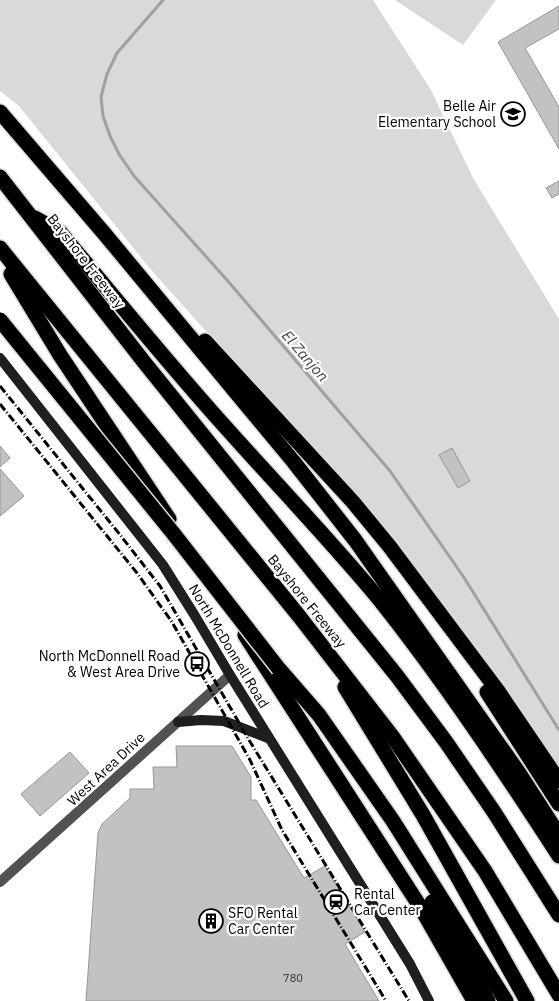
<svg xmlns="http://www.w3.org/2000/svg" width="559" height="1001" font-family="'IBM Plex Sans',sans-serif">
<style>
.green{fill:#d9d9d9}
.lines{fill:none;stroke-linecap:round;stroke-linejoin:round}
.stream{stroke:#a0a0a0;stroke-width:3}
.building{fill:#c2c2c2;stroke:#969696}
.highway-casing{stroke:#dbdbdb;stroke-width:18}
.street{stroke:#525252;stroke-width:10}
.secondary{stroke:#1f1f1f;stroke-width:10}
.highway{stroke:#000;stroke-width:15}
.rail{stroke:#000;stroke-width:3;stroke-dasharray:8 2.5 1 2.5;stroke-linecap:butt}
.highway-bridge-casing{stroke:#dbdbdb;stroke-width:18;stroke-linecap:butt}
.highway-bridge{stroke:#000;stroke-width:15}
.labels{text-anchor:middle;stroke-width:4.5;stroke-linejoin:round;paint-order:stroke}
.number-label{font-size:11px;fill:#303030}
.poi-label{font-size:14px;fill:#000;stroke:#fff;text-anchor:end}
.street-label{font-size:14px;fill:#000;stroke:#fff}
.water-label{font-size:15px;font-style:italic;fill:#414141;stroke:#fff}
</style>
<rect width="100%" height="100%" fill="#fff"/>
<g class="green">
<path d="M 0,0 L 373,0 L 431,90 L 473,178 L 559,319 L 559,794 L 494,691 L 351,493 L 152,271 L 19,106 L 0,91 Z"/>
<path d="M 395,0 L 496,0 L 463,45 Z"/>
</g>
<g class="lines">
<path class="stream" d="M 163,0 L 117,53 L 107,74 L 101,97 L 103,116 L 110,136 L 119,154 L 134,176 L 227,280 L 390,471 L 463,576 L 559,730"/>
</g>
<g class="building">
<path d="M 559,6 L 559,29 L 525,48 L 559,107 L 559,149 L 498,42 Z"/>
<path d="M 559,181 L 559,194 L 552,198 L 546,188 Z"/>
<path d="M 0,446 L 10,458 L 0,467 Z"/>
<path d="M 452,448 L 470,481 L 458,488 L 439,455 Z"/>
<path d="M 0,469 L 24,496 L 0,516 Z"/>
<path d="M 176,746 L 232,746 L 251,777 L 251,800 L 256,800 L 304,878 L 325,866 L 365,932 L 345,944 L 379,1001 L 86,1001 L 98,833 L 102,824 L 130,798 L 130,789 L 154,789 L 153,767 L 177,767 Z"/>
<path d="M 70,752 L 89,773 L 40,816 L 21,794 Z"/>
</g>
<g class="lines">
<g class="highway-casing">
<g id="highway">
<path d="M 0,112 L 103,232 L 293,461 L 355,540 L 519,773 L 559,835"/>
<path d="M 0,177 L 144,362 L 397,676 L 446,742 L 494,812 L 559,915"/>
<path d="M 35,218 L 60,232 C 116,299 171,367 229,431 C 279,487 331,541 379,599 C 444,681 502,768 559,856"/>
<path d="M 0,248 L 299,616 L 392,736 L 485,871 L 559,995"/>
<path d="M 11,274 L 60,355 L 169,519"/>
<path d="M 205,341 L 353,502 L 390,547 L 498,691 L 559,781"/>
<path d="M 245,635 L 421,908 L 474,1001"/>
<path d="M 279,669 L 319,715 L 393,821 L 506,1001"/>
<path d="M 345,687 L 423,815 L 527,1001"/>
<path d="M 487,692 L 559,804"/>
<path d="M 432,902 L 488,1001"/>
</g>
</g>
<path class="street" d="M 0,882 L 230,675"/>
<g class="secondary">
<path d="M 0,358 L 163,565 L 195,616 L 230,675 L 387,927 L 410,964 L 429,1001"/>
<path d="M 178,722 L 201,720 L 224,721 L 268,738"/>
</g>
<use href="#highway" class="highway"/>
<g class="rail">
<path d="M 0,386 L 117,531 L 160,586 L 249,740 L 409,1001"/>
<path d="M 0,404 L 137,573 L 172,622 L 250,760 L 282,830 L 386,1001"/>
</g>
<g class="highway-bridge-casing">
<path id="highway-bridge" d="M 0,320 L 173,533 L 279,669"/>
</g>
<use href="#highway-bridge" class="highway-bridge"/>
</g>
<defs>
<g id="school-ring" transform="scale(1.25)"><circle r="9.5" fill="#fff" stroke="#000" stroke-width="1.5"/><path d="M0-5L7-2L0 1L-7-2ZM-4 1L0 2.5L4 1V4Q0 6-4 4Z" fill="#000"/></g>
<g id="bus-ring" transform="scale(1.25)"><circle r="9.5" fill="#fff" stroke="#000" stroke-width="1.5"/><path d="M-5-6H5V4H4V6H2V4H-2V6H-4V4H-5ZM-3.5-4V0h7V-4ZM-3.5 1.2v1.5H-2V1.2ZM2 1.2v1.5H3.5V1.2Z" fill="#000"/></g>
<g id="station-ring" transform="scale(1.25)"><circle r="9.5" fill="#fff" stroke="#000" stroke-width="1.5"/><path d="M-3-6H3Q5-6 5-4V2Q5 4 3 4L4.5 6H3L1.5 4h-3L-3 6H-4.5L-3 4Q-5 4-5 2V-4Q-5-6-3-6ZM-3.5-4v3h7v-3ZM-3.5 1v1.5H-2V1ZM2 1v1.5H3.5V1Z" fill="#000"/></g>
<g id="building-ring" transform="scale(1.25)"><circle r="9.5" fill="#fff" stroke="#000" stroke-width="1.5"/><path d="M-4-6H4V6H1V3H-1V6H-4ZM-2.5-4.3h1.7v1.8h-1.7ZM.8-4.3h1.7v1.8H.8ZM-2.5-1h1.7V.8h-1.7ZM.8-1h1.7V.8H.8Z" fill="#000"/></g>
</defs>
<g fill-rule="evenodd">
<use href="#school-ring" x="513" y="114"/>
<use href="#bus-ring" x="197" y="664"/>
<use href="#station-ring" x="336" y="902"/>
<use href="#building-ring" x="211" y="921"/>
</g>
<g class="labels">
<g class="number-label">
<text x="293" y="982">780</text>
</g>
<g class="poi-label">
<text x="496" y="111">Belle Air<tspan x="496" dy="16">Elementary School</tspan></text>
<text x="180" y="661">North McDonnell Road<tspan x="180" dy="16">&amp; West Area Drive</tspan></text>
<text x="354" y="899" text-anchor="start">Rental<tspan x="354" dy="16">Car Center</tspan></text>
<text x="228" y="918" text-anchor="start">SFO Rental<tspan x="228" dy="16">Car Center</tspan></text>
</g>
<g class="street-label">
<text transform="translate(86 261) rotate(52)" y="5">Bayshore Freeway</text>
<text transform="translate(307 601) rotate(51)" y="5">Bayshore Freeway</text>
<text transform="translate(229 646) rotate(59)" y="5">North McDonnell Road</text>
<text transform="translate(106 769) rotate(-43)" y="5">West Area Drive</text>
</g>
<g class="water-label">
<text transform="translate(305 356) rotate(49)" y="5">El Zanjon</text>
</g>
</g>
</svg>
